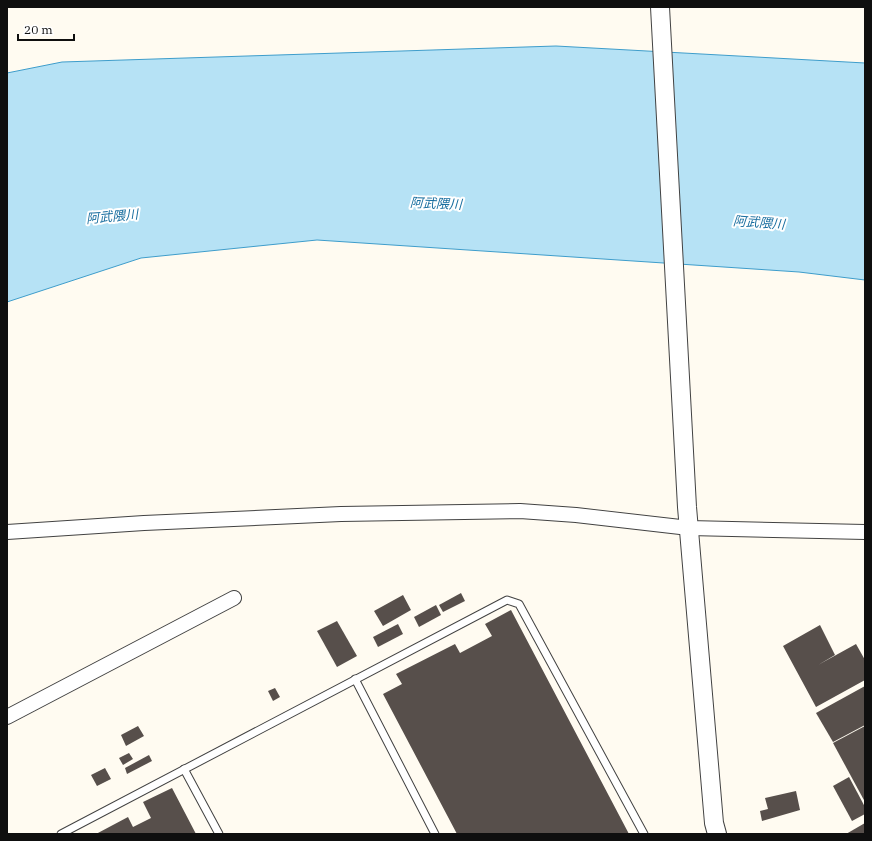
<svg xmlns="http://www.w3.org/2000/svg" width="872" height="841" font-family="'IBM Plex Serif','Noto Sans JP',serif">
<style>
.water{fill:#b6e2f5;stroke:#3e9dcb}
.building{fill:#574f4b}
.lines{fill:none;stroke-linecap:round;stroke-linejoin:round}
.service-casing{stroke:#424242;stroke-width:9}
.minor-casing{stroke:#424242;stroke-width:16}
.tertiary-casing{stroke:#424242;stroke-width:20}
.service{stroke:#fff;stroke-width:7}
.minor{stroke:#fff;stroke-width:14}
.tertiary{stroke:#fff;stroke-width:18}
.labels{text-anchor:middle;stroke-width:4;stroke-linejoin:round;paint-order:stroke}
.water-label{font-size:13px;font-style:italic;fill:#196e9f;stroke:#fff}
</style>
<rect width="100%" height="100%" fill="#fffbf1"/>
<path class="water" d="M 556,46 L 865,63 L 865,280 L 799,272 L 317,240 L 141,258 L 7,302 L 7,73 L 62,62 Z"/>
<g class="building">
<path d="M 461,593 L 465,601 L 443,612 L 439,605 Z"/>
<path d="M 403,595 L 411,610 L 383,626 L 374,611 Z"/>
<path d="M 436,605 L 441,615 L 419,627 L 414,617 Z"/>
<path d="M 511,610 L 629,834 L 457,834 L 383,694 L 402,684 L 396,674 L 455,644 L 460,653 L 492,636 L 485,624 Z"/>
<path d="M 337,621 L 357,656 L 337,667 L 317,631 Z"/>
<path d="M 398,624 L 403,634 L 378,647 L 373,637 Z"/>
<path d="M 820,625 L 835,655 L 818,665 L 856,644 L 865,660 L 865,680 L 816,707 L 783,646 Z"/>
<path d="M 865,686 L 865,725 L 833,742 L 816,713 Z"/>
<path d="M 275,688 L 280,697 L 273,701 L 268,691 Z"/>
<path d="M 138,726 L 144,736 L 126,746 L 121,735 Z"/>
<path d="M 865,726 L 865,802 L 833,743 Z"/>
<path d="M 129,753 L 133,759 L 123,765 L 119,758 Z"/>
<path d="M 149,755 L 152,761 L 127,774 L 125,768 Z"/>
<path d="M 105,768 L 111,779 L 97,786 L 91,775 Z"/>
<path d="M 849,777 L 865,807 L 865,814 L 852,821 L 833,786 Z"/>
<path d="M 172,788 L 196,834 L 96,834 L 128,817 L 133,827 L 151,818 L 143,802 Z"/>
<path d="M 796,791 L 800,810 L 762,821 L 760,811 L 768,809 L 765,798 Z"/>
<path d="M 865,823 L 865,834 L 846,834 Z"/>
</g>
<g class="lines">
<g class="service-casing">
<g id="service">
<path d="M 355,679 L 435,834"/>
<path d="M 184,769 L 219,834"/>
<path d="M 61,834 L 507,600 L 519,604 L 644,834"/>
</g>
</g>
<g class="minor-casing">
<g id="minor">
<path d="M 7,532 L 144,523 L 341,514 L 520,511 L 576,515 L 689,528 L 865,532"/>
<path d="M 7,717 L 234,598"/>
</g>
</g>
<g class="tertiary-casing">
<path id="tertiary" d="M 660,7 L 687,507 L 714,823 L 717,834"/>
</g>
<use href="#service" class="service"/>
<use href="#minor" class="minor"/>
<use href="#tertiary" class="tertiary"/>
</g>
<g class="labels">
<g class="water-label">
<text transform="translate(436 203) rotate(2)" y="5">阿武隈川</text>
<text transform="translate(112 216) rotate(-5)" y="5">阿武隈川</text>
<text transform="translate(759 222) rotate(4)" y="5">阿武隈川</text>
</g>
</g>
<rect width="872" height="841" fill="none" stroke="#0f0f0f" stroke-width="16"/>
<path d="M18 34v6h56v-6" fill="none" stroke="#0f0f0f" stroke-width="2"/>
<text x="24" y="34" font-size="12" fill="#0f0f0f" stroke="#ffffff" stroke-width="3" paint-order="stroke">20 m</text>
</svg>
